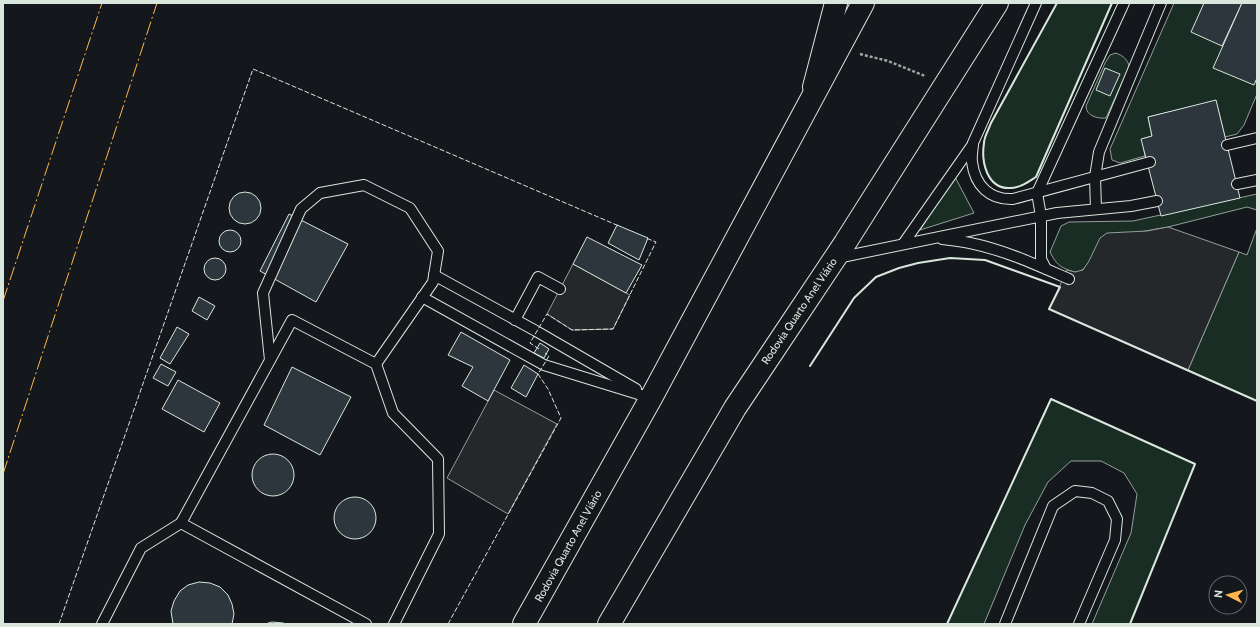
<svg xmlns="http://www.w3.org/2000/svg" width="1260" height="627" font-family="Cabin,sans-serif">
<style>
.green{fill:#1a2d24;stroke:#939e99}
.parking{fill:#24282b;stroke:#939e99}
.building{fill:#2c363c;stroke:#d8e6dc}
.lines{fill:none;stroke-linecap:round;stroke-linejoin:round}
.service-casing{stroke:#d8e6dc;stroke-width:12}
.tertiary-casing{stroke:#d8e6dc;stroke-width:24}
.trunk-casing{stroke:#d8e6dc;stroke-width:24}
.path{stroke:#9da8a2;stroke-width:2.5;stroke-dasharray:3 2;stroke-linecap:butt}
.service{stroke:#14181c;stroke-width:10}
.tertiary{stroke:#14181c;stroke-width:22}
.trunk{stroke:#14181c;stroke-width:22}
.fence{stroke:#d8e6dc;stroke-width:1;stroke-dasharray:5 2;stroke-linecap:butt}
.wall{stroke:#d8e6dc;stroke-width:2}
.power{stroke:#ffb74d;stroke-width:1;stroke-dasharray:14 3 2 3;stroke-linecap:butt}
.labels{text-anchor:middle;stroke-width:3;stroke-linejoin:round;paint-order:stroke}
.street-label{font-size:11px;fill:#d8e6dc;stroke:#14181c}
</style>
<rect width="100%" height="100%" fill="#14181c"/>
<g class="green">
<path d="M 1057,3 L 1112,3 L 1036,177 C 1028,182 1020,188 1010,188 C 987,189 981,162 984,143 C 984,137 989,129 991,123 Z"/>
<path d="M 1174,3 L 1257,3 L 1257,94 L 1244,125 L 1237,134 L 1225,137 L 1216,101 L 1148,117 L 1152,136 L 1142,139 L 1145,156 L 1120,163 L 1112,160 L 1110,149 Z"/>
<path d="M 1116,53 C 1123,56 1126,58 1129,65 L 1127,71 L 1106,118 C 1098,119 1086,116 1086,106 L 1105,63 L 1110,55 Z"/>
<path d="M 955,177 L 974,213 L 920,230 Z"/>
<path d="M 1257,194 L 1257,210 L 1247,207 L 1168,227 L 1100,239 C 1095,248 1088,273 1075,272 C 1073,272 1069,270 1066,269 C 1058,266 1054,260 1050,252 L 1061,226 L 1069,222 L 1133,221 Z"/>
<path d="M 1257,228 L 1257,401 L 1188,370 L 1239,252 L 1247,255 Z"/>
<path d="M 1051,399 L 1195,464 L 1130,624 L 1092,624 L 1131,533 L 1137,494 L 1124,473 L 1101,461 L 1071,461 L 1048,482 L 1025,525 L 984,624 L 947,624 Z"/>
</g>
<g class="parking">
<path d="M 1168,227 L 1239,252 L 1188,370 L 1049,309 L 1067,270 L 1075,272 L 1083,270 L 1089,261 L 1100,238 L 1107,233 L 1147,231 Z"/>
<path d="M 573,264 L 630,295 L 613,329 L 572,330 L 547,314 Z"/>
<path d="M 494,390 L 557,424 L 508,514 L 447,478 Z"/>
</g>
<g class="building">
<path d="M 1204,3 L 1242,3 L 1222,46 L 1191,32 Z"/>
<path d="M 1242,3 L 1257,3 L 1257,78 L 1254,85 L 1213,68 Z"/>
<path d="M 1105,68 L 1120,74 L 1110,96 L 1096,90 Z"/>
<path d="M 1216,100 L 1240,198 L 1161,216 L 1141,139 L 1152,136 L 1148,117 Z"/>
<circle cx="245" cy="208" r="16"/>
<path d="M 289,214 L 348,244 L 316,302 L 260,271 Z"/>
<path d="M 617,225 L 648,238 L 639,260 L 608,243 Z"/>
<circle cx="230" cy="241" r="11"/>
<path d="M 587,237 L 642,265 L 626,293 L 573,264 Z"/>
<circle cx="215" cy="269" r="11"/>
<path d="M 199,297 L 215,306 L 207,320 L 192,311 Z"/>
<path d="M 177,327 L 189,334 L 170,364 L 160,358 Z"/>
<path d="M 461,332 L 510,360 L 488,401 L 462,386 L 473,367 L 448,355 Z"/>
<path d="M 540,343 L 549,349 L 544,358 L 534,353 Z"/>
<path d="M 161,364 L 176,372 L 168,386 L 153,378 Z"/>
<path d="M 524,365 L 538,374 L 526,397 L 511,388 Z"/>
<path d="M 292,367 L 351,397 L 320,455 L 264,425 Z"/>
<path d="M 178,380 L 220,403 L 204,432 L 162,409 Z"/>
<circle cx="273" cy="475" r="21"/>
<circle cx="355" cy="518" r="21"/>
<path d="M 199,582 L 210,583 L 220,587 L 228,595 L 232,604 L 234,614 L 232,624 L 173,624 L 171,611 L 174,601 L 180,591 L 188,585 Z"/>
<path d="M 272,622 L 283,623 L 286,624 L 265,624 Z"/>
</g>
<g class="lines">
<g class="service-casing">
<g id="service">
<path d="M 1036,3 L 973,143 C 973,149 971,156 972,162 C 975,186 990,200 1013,199 L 1150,162"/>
<path d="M 1227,145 L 1257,138"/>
<path d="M 1237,184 L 1257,180"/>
<path d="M 1096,209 L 1095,177 L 1099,152 L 1161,3"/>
<path d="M 942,239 C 951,240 960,241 970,243 C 1004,250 1037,265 1069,279"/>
<path d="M 903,244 L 973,144"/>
<path d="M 837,258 L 1057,213 L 1131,206 L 1157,201"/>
<path d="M 1046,269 L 1041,259 L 1041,216 L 1037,193 L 1124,3"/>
<path d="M 434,275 L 536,331 L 636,389"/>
<path d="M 422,297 L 544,365 L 651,398"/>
<path d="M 515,320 L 538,277 L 560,289"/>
<path d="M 270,360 L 263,293 L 301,209 L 320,193 L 364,185 L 410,208 L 438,251 L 433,282 L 376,364"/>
<path d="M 181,523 L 292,320 L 376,364 L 393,413 L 438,459 L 439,534 L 394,624"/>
<path d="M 102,624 L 141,548 L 181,523 L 366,624"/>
<path d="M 1005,624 L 1053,506 L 1075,491 L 1092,493 L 1108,501 L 1117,519 L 1115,540 L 1079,624"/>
</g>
</g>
<g class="tertiary-casing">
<path id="tertiary" d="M 814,87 L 836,3"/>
</g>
<g class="trunk-casing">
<g id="trunk">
<path d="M 524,624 L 651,398 L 863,3"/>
<path d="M 609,624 L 735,408 L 845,243 L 997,3"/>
</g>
</g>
<path class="path" d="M 860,54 L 888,61 L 925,76"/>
<use href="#service" class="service"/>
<use href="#tertiary" class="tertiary"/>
<use href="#trunk" class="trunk"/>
<g class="fence">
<path d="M 539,349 L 530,343 L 547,314 L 572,330 L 613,329 L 656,242 L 646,238"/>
<path d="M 59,624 L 253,69 L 619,226"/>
<path d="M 448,624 L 561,418 L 548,389 L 538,374 L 549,356 L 545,353"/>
</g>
<g class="wall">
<path d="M 1057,3 L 991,123 C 989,129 984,137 984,143 C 981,162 987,189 1010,188 C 1020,188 1028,182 1036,177 L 1112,3"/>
<path d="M 810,366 L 854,298 L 876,277 L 899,268 L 918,263 L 950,258 L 985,260 L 1060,287 L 1049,309 L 1257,401"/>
<path d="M 947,624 L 1051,399 L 1195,464 L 1130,624"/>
</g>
<g class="power">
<path d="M 3,301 L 102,3"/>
<path d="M 3,474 L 157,3"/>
</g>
</g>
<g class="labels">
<g class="street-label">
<text transform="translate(799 311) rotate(-56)" y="4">Rodovia Quarto Anel Viário</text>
<text transform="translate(568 546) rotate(-61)" y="4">Rodovia Quarto Anel Viário</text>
</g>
</g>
<rect width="1260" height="627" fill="none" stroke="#d8e6dc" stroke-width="8"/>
<g transform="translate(1228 595) rotate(276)"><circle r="19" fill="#14181c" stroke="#626a69"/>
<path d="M0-3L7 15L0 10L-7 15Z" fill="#ffb74d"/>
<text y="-6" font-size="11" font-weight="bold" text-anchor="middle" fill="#d8e6dc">N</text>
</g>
</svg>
